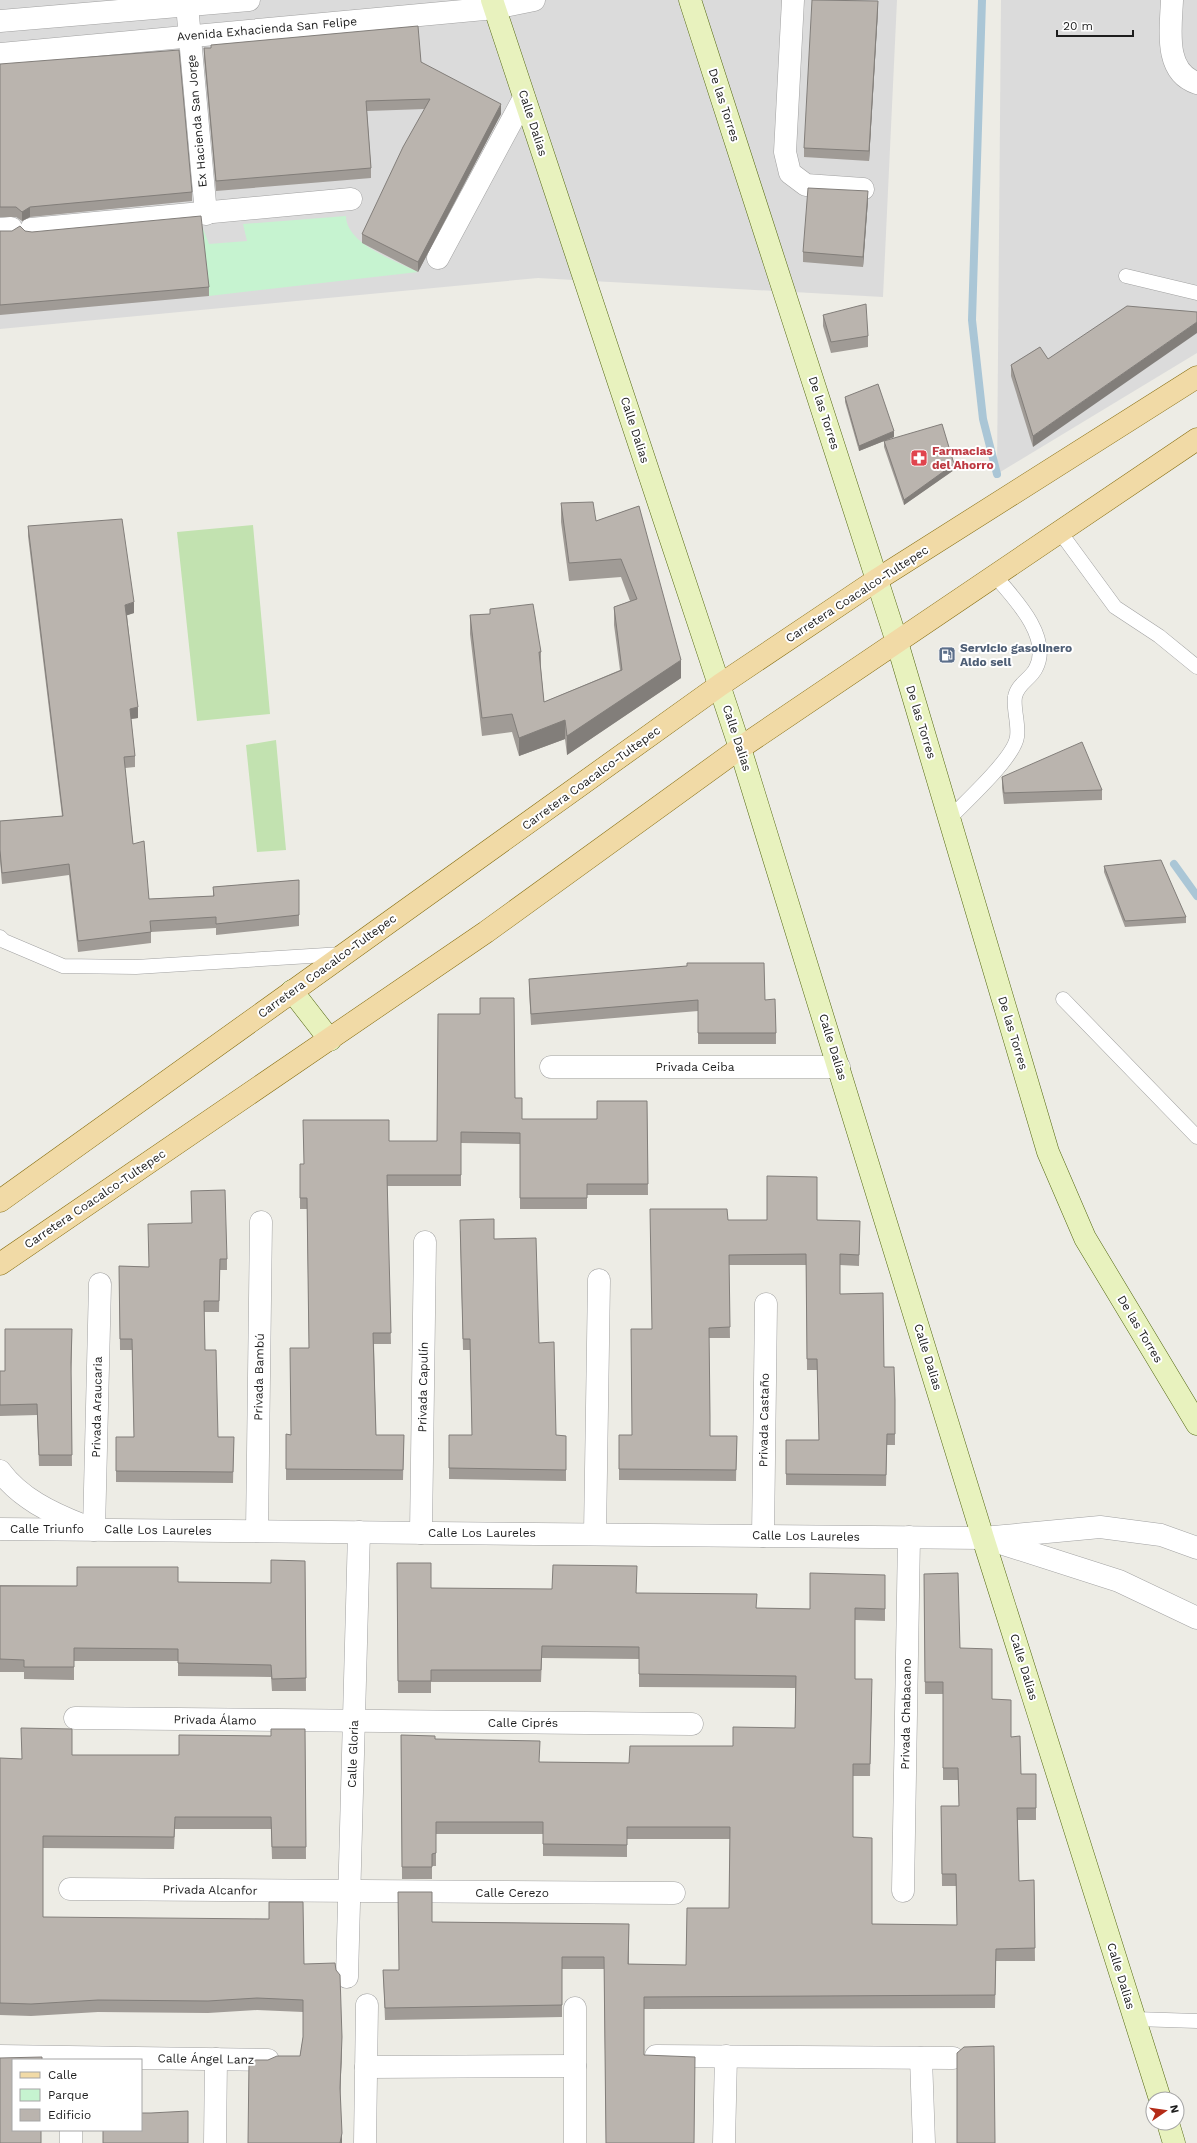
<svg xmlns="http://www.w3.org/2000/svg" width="1197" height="2143" font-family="'Work Sans',sans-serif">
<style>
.residential{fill:#dbdbdb}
.grass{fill:#c2e2b0}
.park{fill:#c6f3d0}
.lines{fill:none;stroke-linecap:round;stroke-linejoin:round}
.stream{stroke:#aac6d6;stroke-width:8}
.service-casing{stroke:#a1a1a1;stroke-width:15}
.minor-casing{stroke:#a1a1a1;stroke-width:23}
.tertiary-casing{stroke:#a1a1a1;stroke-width:23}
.secondary-casing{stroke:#536711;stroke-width:23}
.primary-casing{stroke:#866e11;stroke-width:23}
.service{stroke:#fff;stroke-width:14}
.minor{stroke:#fff;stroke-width:22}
.tertiary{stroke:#fff;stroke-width:22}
.secondary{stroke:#e8f2be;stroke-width:22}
.primary{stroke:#f1daa6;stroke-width:22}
.wall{fill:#a09b96}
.shaded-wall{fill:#827e7a}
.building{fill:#bab4ae;stroke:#827e7a}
.labels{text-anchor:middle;stroke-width:4;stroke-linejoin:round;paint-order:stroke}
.street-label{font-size:12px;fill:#1d1d1d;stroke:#fff}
.health-label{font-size:12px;font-weight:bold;fill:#be3a42;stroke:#fff;text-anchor:start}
.service-label{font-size:12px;font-weight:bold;fill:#4e5e75;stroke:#fff;text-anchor:start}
</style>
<rect width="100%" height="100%" fill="#edece5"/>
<g class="residential">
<path d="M 0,0 L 897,0 L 883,297 L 538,278 L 0,329 Z"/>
<path d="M 1001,0 L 1197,0 L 1197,353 L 997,474 Z"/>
</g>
<g class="grass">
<path d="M 253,525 L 270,714 L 197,721 L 177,532 Z"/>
<path d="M 276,740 L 286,850 L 257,852 L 246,745 Z"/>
</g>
<path class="park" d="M 346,216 C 346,244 396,261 418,272 L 209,296 L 202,226 L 209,244 L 247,241 L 243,224 Z"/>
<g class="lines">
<g class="stream">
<path d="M 982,0 L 972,320 L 983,419 L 997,474"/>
<path d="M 1174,864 L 1197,896"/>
</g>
<g class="service-casing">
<g id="service">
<path d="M 1126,276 L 1197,293"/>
<path d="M 1060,532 L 1115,607 L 1159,636 L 1197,667"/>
<path d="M 950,818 C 966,801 1014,758 1017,737 C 1019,724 1013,708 1015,697 C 1017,684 1031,679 1036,668 C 1052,637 1014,598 995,576"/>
<path d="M 0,937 L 4,941 L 63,966 L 136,967 L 342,954"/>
<path d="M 1063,999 L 1197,1137"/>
<path d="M 1135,2019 L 1197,2021"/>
</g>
</g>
<g class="minor-casing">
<g id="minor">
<path d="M 793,0 L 785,152 L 790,173 L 806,185 L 863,189"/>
<path d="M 1172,0 C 1171,27 1163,72 1197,83"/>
<path d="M 187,5 L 206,214"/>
<path d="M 0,21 L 249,0"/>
<path d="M 0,54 L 495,8 L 534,0"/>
<path d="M 0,229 L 11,228"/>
<path d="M 31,229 L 351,199"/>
<path d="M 438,258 L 524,98"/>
<path d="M 551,1067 L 839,1067"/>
<path d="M 94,1530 L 100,1284"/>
<path d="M 257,1531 L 261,1222"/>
<path d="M 421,1533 L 425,1242"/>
<path d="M 595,1534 L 599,1280"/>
<path d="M 763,1536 L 766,1304"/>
<path d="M 75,1718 L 692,1724"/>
<path d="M 70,1889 L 674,1893"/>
<path d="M 903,1891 L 909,1537"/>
<path d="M 347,1977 L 359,1532"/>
<path d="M 575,2008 L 575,2143"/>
<path d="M 0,2056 L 268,2060"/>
<path d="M 656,2056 L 953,2058"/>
<path d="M 921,2058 L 924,2143"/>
<path d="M 366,2067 L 575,2066"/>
<path d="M 71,2143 L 71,2130"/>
<path d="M 215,2143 L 216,2059"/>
<path d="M 365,2143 L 367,2005"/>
<path d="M 724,2143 L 726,2056"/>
</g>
</g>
<g class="tertiary-casing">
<g id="tertiary">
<path d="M 0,1471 C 20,1498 51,1513 82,1525"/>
<path d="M 0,1529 L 983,1538 L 1100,1527 L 1161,1535 L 1197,1548"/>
<path d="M 994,1541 L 1119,1581 L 1197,1618"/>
</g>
</g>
<g class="secondary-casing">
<g id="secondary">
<path d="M 492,0 L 740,748 L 983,1538 L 1160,2099"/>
<path d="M 690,0 L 897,642 L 1048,1152 L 1085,1238 L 1197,1424"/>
<path d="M 292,991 L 330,1040"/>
<path d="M 1168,2123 L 1174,2143"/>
</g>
</g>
<g class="primary-casing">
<g id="primary">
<path d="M 0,1201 L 720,685 L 878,579 L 1197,377"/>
<path d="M 0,1264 L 486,932 L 740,748 L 1197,439"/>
</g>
</g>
<use href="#service" class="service"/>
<use href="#minor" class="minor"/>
<use href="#tertiary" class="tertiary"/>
<use href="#secondary" class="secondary"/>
<use href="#primary" class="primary"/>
</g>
<g class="wall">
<path d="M 878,10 L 869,161 L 804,157 L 804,148 Z"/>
<path d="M 204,48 L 421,62 L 501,114 L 418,272 L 362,243 L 362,234 L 425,109 L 367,111 L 371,168 L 371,178 L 216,191 L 204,58 Z"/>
<path d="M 0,64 L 192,192 L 192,201 L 30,217 L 22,221 L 16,217 L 0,217 Z"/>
<path d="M 868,200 L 863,267 L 803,262 L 803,252 Z"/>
<path d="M 0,231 L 25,231 L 209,287 L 209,296 L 0,315 Z"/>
<path d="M 823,315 L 868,336 L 868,347 L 831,353 L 823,326 Z"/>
<path d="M 1040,347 L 1033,447 L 1011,376 L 1011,365 Z"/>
<path d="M 845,397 L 894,437 L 859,451 L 845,402 Z"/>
<path d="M 884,441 L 954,470 L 904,505 L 884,447 Z"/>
<path d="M 561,503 L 596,521 L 639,506 L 681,678 L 567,755 L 565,739 L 519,756 L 512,732 L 482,736 L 470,634 L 470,615 L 490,614 L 490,609 L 541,652 L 541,669 L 544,702 L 620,670 L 614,625 L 614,607 L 630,601 L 621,577 L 569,581 L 561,522 Z"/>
<path d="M 28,526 L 134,613 L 127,615 L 138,718 L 131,719 L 135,756 L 135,767 L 125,768 L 133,844 L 149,899 L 213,896 L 213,887 L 299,880 L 299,926 L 216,935 L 216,928 L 151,932 L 151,943 L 78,952 L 69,875 L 2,884 L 0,861 L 0,821 L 62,816 L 28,536 Z"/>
<path d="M 1002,777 L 1102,790 L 1102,800 L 1004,804 L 1002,788 Z"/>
<path d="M 1104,866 L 1186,917 L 1186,923 L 1125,927 L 1104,872 Z"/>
<path d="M 529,979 L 765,1000 L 776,1033 L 776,1044 L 698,1044 L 698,1011 L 531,1025 L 529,990 Z"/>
<path d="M 480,998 L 515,1098 L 522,1119 L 597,1119 L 647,1101 L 648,1195 L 587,1195 L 587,1209 L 520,1209 L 520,1144 L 461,1143 L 461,1186 L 387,1186 L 391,1344 L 374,1344 L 376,1435 L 404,1435 L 403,1480 L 286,1480 L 286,1434 L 291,1435 L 309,1348 L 307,1209 L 300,1209 L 300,1164 L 304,1164 L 389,1141 L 437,1141 L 480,1014 Z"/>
<path d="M 191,1191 L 227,1259 L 227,1270 L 220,1270 L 219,1312 L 204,1312 L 205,1350 L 218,1437 L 234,1437 L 233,1483 L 116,1482 L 116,1437 L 134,1437 L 132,1350 L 120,1350 L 119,1266 L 149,1267 L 192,1223 Z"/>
<path d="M 728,1220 L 860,1221 L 859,1266 L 840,1265 L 840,1294 L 884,1367 L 895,1400 L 895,1445 L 887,1445 L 886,1486 L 786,1485 L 786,1440 L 819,1440 L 817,1370 L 807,1370 L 806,1265 L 729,1265 L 730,1338 L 709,1338 L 710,1416 L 710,1436 L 737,1436 L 736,1481 L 619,1480 L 619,1435 L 632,1435 Z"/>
<path d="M 460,1231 L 494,1239 L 539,1343 L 556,1435 L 566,1436 L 566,1481 L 449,1479 L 449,1435 L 472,1435 L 470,1350 L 463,1350 Z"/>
<path d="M 72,1340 L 71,1371 L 72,1466 L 39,1466 L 37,1415 L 0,1416 L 0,1371 L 5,1371 Z"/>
<path d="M 305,1561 L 306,1691 L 272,1691 L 271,1677 L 178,1676 L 178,1661 L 74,1661 L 74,1680 L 24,1679 L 24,1672 L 0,1672 L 0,1585 L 77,1586 L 178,1582 L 271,1583 Z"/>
<path d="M 397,1563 L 431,1588 L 637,1593 L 757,1608 L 810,1609 L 885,1575 L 885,1621 L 855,1620 L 855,1679 L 872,1692 L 870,1776 L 853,1776 L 853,1837 L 872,1924 L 957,1925 L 956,1886 L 942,1886 L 941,1806 L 959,1806 L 958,1780 L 943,1780 L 943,1694 L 925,1694 L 924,1574 L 960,1648 L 992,1699 L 1011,1737 L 1021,1774 L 1036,1774 L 1036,1820 L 1018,1820 L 1019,1881 L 1034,1880 L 1035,1961 L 996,1961 L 995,2008 L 644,2009 L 606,2143 L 604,1969 L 562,1969 L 562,2017 L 385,2020 L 383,1970 L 399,1970 L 432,1922 L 629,1924 L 629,1964 L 686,1965 L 729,1908 L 730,1839 L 627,1839 L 627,1857 L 543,1856 L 543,1834 L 436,1834 L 436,1866 L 432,1866 L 432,1879 L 402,1879 L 401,1735 L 435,1739 L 539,1762 L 629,1763 L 733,1746 L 795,1728 L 795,1688 L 639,1687 L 639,1659 L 542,1658 L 541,1682 L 431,1682 L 431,1693 L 398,1693 Z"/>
<path d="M 305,1729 L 306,1859 L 272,1859 L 271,1829 L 175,1829 L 174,1849 L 43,1848 L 43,1917 L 304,1964 L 342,2049 L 340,2094 L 342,2143 L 268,2060 L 300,2056 L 303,2037 L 303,2012 L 257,2010 L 208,2013 L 98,2012 L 31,2016 L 0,2015 L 0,1758 L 22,1759 L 72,1755 L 179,1755 Z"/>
</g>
<g class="shaded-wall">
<path d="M 878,1 L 878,10 L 869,161 L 869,151 Z"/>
<path d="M 501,104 L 501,114 L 418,272 L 418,262 Z"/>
<path d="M 868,191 L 868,200 L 863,267 L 863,257 Z"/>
<path d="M 30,207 L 30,217 L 22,221 L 22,212 Z"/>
<path d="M 1197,322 L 1197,333 L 1033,447 L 1033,436 Z"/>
<path d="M 894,431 L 894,437 L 859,451 L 859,446 Z"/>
<path d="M 954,464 L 954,470 L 904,505 L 904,500 Z"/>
<path d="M 134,602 L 134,613 L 125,616 L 125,605 Z"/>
<path d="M 681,660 L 681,678 L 567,755 L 567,736 Z"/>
<path d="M 138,707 L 138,718 L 130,719 L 130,709 Z"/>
<path d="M 565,720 L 565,739 L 519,756 L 519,738 Z"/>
<path d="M 72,1329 L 72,1340 L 71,1374 L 71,1363 Z"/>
<path d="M 342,2037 L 342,2049 L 340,2100 L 340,2088 Z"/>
<path d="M 342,2133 L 342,2143 L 340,2143 Z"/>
</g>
<g class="building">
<path d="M 812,0 L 878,1 L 869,151 L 804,148 Z"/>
<path d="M 418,26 L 421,62 L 501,104 L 418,262 L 362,234 L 403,147 L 430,99 L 366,101 L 371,168 L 216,181 L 204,48 L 211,48 L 211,45 Z"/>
<path d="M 179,50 L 192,192 L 30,207 L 22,212 L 16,207 L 0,207 L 0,64 Z"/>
<path d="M 808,188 L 868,191 L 863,257 L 803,252 Z"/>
<path d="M 201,216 L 209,287 L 0,305 L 0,231 L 12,231 L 20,226 L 25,231 L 32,232 Z"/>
<path d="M 866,304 L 868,336 L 831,342 L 823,315 Z"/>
<path d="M 1127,306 L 1197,312 L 1197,322 L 1033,436 L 1011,365 L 1040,347 L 1048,359 Z"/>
<path d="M 878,384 L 894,431 L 859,446 L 845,397 Z"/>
<path d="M 942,424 L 954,464 L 904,500 L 884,441 Z"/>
<path d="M 593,502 L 596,521 L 639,506 L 681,660 L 567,736 L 565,720 L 519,738 L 512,714 L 482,718 L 470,615 L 490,614 L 490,609 L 533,604 L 541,652 L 539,652 L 544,702 L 622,670 L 614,607 L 637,599 L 621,559 L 569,563 L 561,503 Z"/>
<path d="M 122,519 L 134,602 L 125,605 L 138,707 L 130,709 L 135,756 L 124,757 L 133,844 L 144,841 L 149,899 L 214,896 L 213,887 L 299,880 L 299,915 L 216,924 L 216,917 L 150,921 L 151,932 L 78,941 L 69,864 L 2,873 L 0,850 L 0,821 L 63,816 L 28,526 Z"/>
<path d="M 1082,742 L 1102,790 L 1004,793 L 1002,777 Z"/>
<path d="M 1161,860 L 1186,917 L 1125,921 L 1104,866 Z"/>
<path d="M 687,963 L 764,963 L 765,1000 L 775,999 L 776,1033 L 698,1033 L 698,1000 L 531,1014 L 529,979 L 687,966 Z"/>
<path d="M 480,998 L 514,998 L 515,1098 L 522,1098 L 522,1119 L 597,1119 L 597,1101 L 647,1101 L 648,1184 L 587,1184 L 587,1198 L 520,1198 L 520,1133 L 461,1132 L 461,1175 L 387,1175 L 391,1333 L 373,1333 L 376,1435 L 404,1435 L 403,1470 L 286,1469 L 286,1434 L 291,1435 L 290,1348 L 309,1348 L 307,1198 L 300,1198 L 300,1164 L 304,1164 L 303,1120 L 389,1120 L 389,1141 L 437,1141 L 438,1014 L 480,1014 Z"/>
<path d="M 767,1176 L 817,1177 L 817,1220 L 860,1221 L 859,1255 L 840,1254 L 840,1294 L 883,1293 L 884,1367 L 894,1367 L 895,1400 L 895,1434 L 887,1434 L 886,1475 L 786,1474 L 786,1440 L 819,1440 L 817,1359 L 807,1359 L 806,1254 L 729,1255 L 730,1327 L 709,1328 L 710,1416 L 710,1436 L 737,1436 L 736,1470 L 619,1469 L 619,1435 L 632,1435 L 631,1329 L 652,1329 L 650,1209 L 727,1209 L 728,1220 L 767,1220 Z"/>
<path d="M 225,1190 L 227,1259 L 220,1259 L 219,1301 L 204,1301 L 205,1350 L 216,1350 L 218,1437 L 234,1437 L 233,1472 L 116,1471 L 116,1437 L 134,1437 L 132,1339 L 120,1339 L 119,1266 L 149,1267 L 148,1224 L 192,1223 L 191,1191 Z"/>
<path d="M 494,1219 L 494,1239 L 536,1238 L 539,1343 L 554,1342 L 556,1435 L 566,1436 L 566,1470 L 449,1468 L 449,1435 L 472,1435 L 470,1339 L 463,1339 L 460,1220 Z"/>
<path d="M 5,1329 L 72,1329 L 71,1363 L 72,1455 L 39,1455 L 37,1404 L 0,1405 L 0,1371 L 5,1371 Z"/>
<path d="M 271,1560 L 305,1561 L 306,1678 L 272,1679 L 271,1665 L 178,1663 L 178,1649 L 74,1648 L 74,1667 L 24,1667 L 24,1660 L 0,1659 L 0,1586 L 77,1586 L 77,1567 L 178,1567 L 178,1582 L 271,1583 Z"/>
<path d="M 397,1563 L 431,1563 L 431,1588 L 552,1589 L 553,1565 L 637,1566 L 636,1593 L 757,1594 L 756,1608 L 810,1609 L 810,1573 L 885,1575 L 885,1609 L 855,1608 L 855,1679 L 872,1679 L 870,1764 L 853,1764 L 853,1837 L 872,1838 L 872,1924 L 957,1925 L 956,1874 L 942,1874 L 941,1806 L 959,1806 L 958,1768 L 943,1768 L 943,1682 L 925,1682 L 924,1574 L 958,1573 L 960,1648 L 992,1649 L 992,1699 L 1011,1700 L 1011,1737 L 1020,1736 L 1021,1774 L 1036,1774 L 1036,1808 L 1017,1808 L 1019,1881 L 1034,1880 L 1035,1948 L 996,1949 L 995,1995 L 644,1997 L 644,2055 L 695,2057 L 694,2143 L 606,2143 L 604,1957 L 562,1957 L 562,2005 L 385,2008 L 383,1970 L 399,1970 L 398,1892 L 432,1892 L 432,1922 L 629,1924 L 628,1964 L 686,1965 L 687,1908 L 729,1908 L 730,1827 L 627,1827 L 627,1845 L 543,1844 L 543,1822 L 436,1822 L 436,1853 L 432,1854 L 432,1867 L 402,1867 L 401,1735 L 435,1736 L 435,1739 L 540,1741 L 539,1762 L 629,1763 L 630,1746 L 733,1746 L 733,1727 L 795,1728 L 796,1676 L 639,1674 L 639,1647 L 542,1646 L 541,1670 L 431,1670 L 431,1681 L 398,1681 Z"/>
<path d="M 21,1728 L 72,1729 L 72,1755 L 179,1755 L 179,1735 L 271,1736 L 271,1729 L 305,1729 L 306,1847 L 272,1847 L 271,1817 L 175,1817 L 174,1837 L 43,1836 L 43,1917 L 269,1919 L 269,1902 L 303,1902 L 304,1964 L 335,1963 L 336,1970 L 340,1975 L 342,2037 L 340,2088 L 342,2133 L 340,2143 L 248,2143 L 249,2060 L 268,2060 L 277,2056 L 300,2056 L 303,2037 L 303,2000 L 257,1998 L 208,2001 L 98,2000 L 31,2004 L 0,2003 L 0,1758 L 22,1759 Z"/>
<path d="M 994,2046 L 995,2143 L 957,2143 L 957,2053 L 964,2047 Z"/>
<path d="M 42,2057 L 42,2060 L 13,2060 L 13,2130 L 41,2130 L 41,2143 L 0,2143 L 0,2058 Z"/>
<path d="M 188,2111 L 188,2143 L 103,2143 L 103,2130 L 141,2130 L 141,2113 L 151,2113 Z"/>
</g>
<defs>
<g id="pharmacy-square" transform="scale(0.9)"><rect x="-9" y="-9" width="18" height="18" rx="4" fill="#e0444e" stroke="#fff"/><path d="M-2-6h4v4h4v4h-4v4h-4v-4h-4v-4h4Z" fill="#fff"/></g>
<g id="fuel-square" transform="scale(0.9)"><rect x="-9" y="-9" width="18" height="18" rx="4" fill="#5c6f8a" stroke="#fff"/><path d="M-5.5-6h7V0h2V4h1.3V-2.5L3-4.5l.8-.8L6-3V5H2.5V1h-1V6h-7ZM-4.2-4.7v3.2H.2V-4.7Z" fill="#fff"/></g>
</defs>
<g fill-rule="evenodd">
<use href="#pharmacy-square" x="919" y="458"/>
<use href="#fuel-square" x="947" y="655"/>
</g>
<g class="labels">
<g class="street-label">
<text transform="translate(267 29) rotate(-5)" y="4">Avenida Exhacienda San Felipe</text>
<text transform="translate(724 105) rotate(72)" y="4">De las Torres</text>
<text transform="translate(197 121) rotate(-95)" y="4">Ex Hacienda San Jorge</text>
<text transform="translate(533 123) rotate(72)" y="4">Calle Dalias</text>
<text transform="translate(824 413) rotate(72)" y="4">De las Torres</text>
<text transform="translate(635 430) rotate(72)" y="4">Calle Dalias</text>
<text transform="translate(857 594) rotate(-33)" y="4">Carretera Coacalco-Tultepec</text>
<text transform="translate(921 722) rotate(73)" y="4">De las Torres</text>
<text transform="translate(737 738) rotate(72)" y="4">Calle Dalias</text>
<text transform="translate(591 778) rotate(-36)" y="4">Carretera Coacalco-Tultepec</text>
<text transform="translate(327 966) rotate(-36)" y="4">Carretera Coacalco-Tultepec</text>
<text transform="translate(1013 1033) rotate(73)" y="4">De las Torres</text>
<text transform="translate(833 1047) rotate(73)" y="4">Calle Dalias</text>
<text x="695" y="1071">Privada Ceiba</text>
<text transform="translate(95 1199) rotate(-34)" y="4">Carretera Coacalco-Tultepec</text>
<text transform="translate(1140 1329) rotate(59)" y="4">De las Torres</text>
<text transform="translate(928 1357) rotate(73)" y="4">Calle Dalias</text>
<text transform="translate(259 1377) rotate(-89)" y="4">Privada Bambú</text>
<text transform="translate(423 1387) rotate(-89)" y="4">Privada Capulín</text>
<text transform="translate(97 1407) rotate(-89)" y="4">Privada Araucaria</text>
<text transform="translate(764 1420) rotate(-89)" y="4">Privada Castaño</text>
<text x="47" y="1533">Calle Triunfo</text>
<text transform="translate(158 1530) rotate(1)" y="4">Calle Los Laureles</text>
<text x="482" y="1537">Calle Los Laureles</text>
<text transform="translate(806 1536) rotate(1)" y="4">Calle Los Laureles</text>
<text transform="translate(1024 1667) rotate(73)" y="4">Calle Dalias</text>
<text transform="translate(906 1714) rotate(-89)" y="4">Privada Chabacano</text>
<text transform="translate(215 1720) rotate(1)" y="4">Privada Álamo</text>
<text x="523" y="1727">Calle Ciprés</text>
<text transform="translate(353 1754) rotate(-88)" y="4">Calle Gloria</text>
<text transform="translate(210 1890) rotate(1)" y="4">Privada Alcanfor</text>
<text x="512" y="1897">Calle Cerezo</text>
<text transform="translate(1121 1976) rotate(73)" y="4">Calle Dalias</text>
<text transform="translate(206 2059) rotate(1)" y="4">Calle Ángel Lanz</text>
</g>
<g class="health-label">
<text x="932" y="455">Farmacias<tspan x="932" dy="14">del Ahorro</tspan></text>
</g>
<g class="service-label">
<text x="960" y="652">Servicio gasolinero<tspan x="960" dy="14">Aldo sell</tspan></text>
</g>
</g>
<rect x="12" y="2059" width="130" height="72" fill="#ffffff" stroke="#a5a5a5"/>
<rect x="20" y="2072" width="20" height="6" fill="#f1daa6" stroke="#a5a5a5"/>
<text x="48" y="2079" font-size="12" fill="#1d1d1d">Calle</text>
<rect x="20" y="2089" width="20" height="12" fill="#c6f3d0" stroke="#a5a5a5"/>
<text x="48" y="2099" font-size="12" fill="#1d1d1d">Parque</text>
<rect x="20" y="2109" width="20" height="12" fill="#bab4ae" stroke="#a5a5a5"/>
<text x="48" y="2119" font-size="12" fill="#1d1d1d">Edificio</text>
<g transform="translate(1165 2111) rotate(77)"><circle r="19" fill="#ffffff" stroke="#a5a5a5"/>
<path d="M0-3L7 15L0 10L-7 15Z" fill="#b42b17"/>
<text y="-6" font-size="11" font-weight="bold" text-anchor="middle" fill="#1d1d1d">N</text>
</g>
<path d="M1057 30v6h76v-6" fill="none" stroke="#1d1d1d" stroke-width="2"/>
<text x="1063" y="30" font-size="12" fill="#1d1d1d" stroke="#ffffff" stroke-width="3" paint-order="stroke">20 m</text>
</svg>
